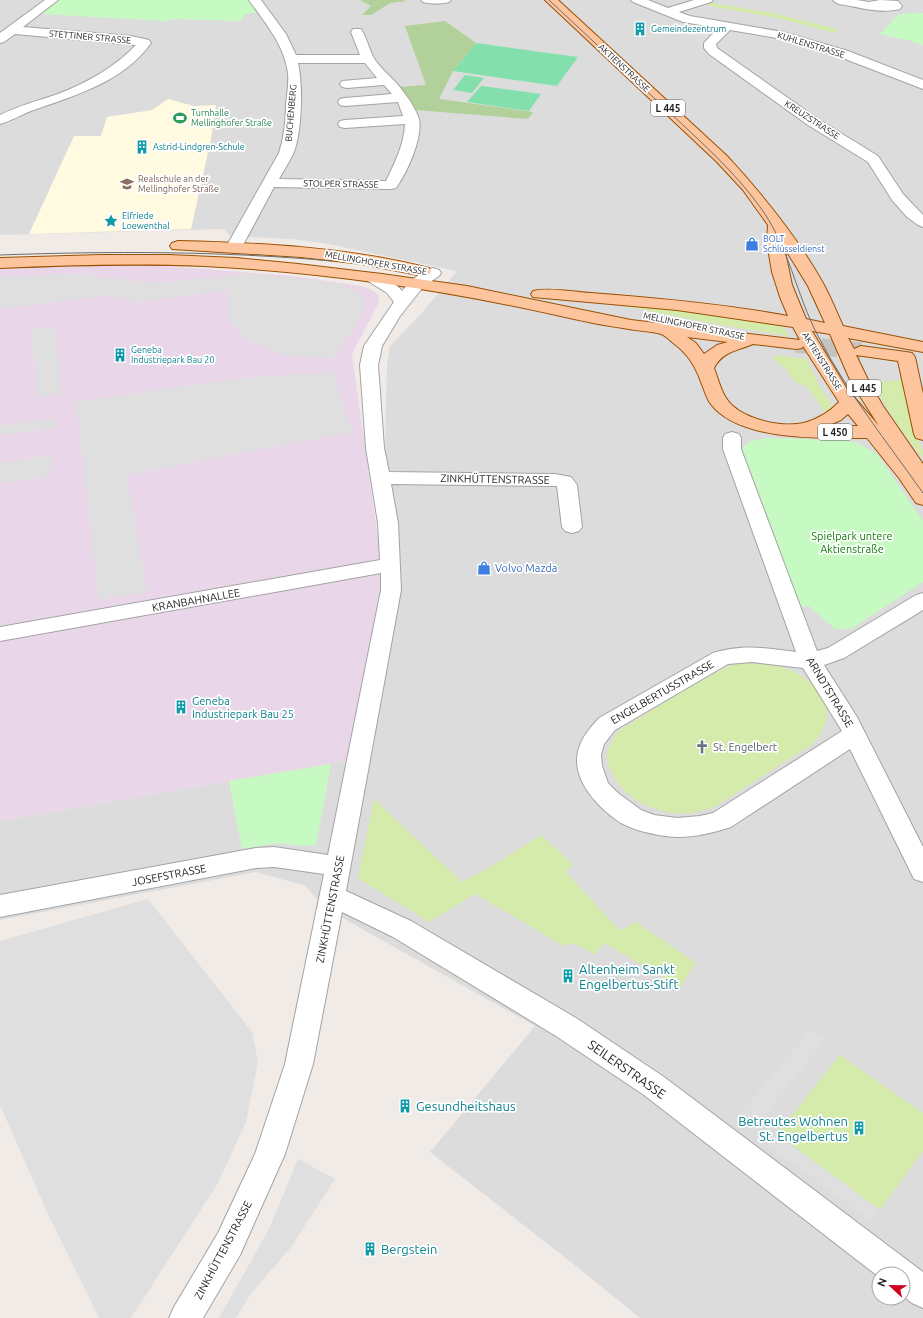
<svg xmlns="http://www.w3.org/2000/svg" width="923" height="1318" font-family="Ubuntu,sans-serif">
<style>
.residential{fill:#dddcdc;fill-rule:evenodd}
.industrial{fill:#e9d7e9}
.education{fill:#fffae0}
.grass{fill:#d4ebab}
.forest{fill:#b2d09a}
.park{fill:#c7fac3}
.pitch{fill:#83e0ad}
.parking{fill:#dfdfdf}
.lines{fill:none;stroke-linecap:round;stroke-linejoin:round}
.major-tunnel{stroke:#c6c2be;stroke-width:17;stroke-dasharray:17 8;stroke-linecap:butt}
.minor-casing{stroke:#a3a3a3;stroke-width:2}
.major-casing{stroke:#9b4f00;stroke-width:2}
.minor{fill:#fff;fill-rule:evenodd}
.major{fill:#fdc59e;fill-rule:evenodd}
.tram{stroke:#6d6d6d;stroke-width:1}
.labels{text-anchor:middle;stroke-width:3.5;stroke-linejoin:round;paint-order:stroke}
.far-culture-label{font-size:9px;fill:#0d838f;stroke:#fff;text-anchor:start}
.far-street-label{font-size:9px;fill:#1f1f1f;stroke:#fff}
.far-leisure-label{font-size:9px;fill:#27864d;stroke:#fff;text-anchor:start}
.far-education-label{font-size:9px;fill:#785e54;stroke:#fff;text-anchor:start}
.far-shop-label{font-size:9px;fill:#366cbe;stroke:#fff;text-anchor:start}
.shield{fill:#fff;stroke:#626262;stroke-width:1}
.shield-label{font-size:10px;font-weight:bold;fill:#1f1f1f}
.street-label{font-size:11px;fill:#1f1f1f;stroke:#fff}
.park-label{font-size:11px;fill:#13800a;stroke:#fff}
.shop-label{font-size:11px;fill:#366cbe;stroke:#fff;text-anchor:start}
.culture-label{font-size:11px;fill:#0d838f;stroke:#fff;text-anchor:start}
.worship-label{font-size:11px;fill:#5b616d;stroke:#fff;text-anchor:start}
.near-culture-label{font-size:13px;fill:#0d838f;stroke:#fff;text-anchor:start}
.near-street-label{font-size:13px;fill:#1f1f1f;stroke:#fff}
</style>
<rect width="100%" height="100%" fill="#f0ebe6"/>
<path class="residential" d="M 0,0 L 923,0 L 923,1318 L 640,1318 L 576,1266 L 430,1152 L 535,1026 L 323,907 L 306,886 L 256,872 L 0,920 L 0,821 L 355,759 L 382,567 L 387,365 L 390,346 L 420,315 L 457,271 L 323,243 L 291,239 L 230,236 L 224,229 L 0,235 ZM 879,1274 L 903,1274 L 903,1298 L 879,1298 Z"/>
<path class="industrial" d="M 153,265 L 293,276 L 361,286 L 373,290 L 379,296 L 378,304 L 352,354 L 382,567 L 355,759 L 0,821 L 0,268 L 56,266 Z"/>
<path class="education" d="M 168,99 L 194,106 L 216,105 L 211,139 L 191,229 L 29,234 L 74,136 L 101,136 L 107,117 L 152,110 Z"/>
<g class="grass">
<path d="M 708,2 L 772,13 L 838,29 L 835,33 L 778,18 L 709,6 Z"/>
<path d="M 599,301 L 714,313 L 779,323 L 790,336 L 726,326 Z"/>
<path d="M 774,355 L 807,359 L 818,384 L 831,403 L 831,408 L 826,414 L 807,387 L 794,381 L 786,369 L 774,359 Z"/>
<path d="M 902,379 L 913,429 L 923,451 L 923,456 L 921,456 L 901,430 L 872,383 L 899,380 Z"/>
<path d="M 744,663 C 757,663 769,664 782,667 C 819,679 845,713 811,745 L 718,805 C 704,811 689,815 673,813 C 647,809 621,796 611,770 C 609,767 607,762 607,759 C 607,747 614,737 621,729 L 712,674 L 731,665 Z"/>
<path d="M 374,799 L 462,882 L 485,870 L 541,835 L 574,865 L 565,871 L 620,931 L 636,922 L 696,963 L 680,987 L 604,943 L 595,955 L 584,948 L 571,943 L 564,946 L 475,894 L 429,922 L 358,878 Z"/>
<path d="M 840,1055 L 923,1113 L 923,1151 L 880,1210 L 777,1134 Z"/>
</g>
<g class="forest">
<path d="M 360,0 L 403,0 L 407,1 L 390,3 L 371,15 L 362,15 L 371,6 Z"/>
<path d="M 445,21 L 476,43 L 453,71 L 439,99 L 533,112 L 528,119 L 415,110 L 399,87 L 426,85 L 405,26 Z"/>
</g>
<g class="park">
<path d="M 59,0 L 251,0 L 260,12 L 245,14 L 240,21 L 176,19 L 164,21 L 42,14 Z"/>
<path d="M 923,13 L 923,45 L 915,43 L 915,42 L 880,34 L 899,14 Z"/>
<path d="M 766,438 L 842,440 L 857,443 L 877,454 L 923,521 L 923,582 L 851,629 L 835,629 L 809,606 L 800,607 L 742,448 L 750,441 Z"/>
<path d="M 331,764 L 316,845 L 305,846 L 276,843 L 242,849 L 229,781 Z"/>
</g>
<g class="pitch">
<path d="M 476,43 L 578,57 L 557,86 L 453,71 Z"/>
<path d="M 465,75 L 484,78 L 472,93 L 453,90 Z"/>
<path d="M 481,86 L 541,94 L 529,111 L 467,102 Z"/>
</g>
<g class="parking">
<path d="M 686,22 L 698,24 L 713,34 L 706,42 L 699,43 L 672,24 Z"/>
<path d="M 93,273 L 96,279 L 115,278 L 150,283 L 231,276 L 245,273 L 325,282 L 341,285 L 353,290 L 361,296 L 364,303 L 364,310 L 335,358 L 288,356 L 248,340 L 227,318 L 227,290 L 141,302 L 102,296 L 0,309 L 0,277 Z"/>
<path d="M 55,326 L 62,394 L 37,397 L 32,329 Z"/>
<path d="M 333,372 L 352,432 L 127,475 L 147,592 L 99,600 L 76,402 L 241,378 Z"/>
<path d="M 55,418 L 56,427 L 0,435 L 0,426 Z"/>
<path d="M 52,455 L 52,469 L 47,469 L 48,476 L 0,483 L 0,463 Z"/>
<path d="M 148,899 L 252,1032 L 258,1062 L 246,1122 L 218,1183 L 131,1318 L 99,1318 L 47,1212 L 0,1105 L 0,941 Z"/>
<path d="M 810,1030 L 825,1040 L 751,1132 L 735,1120 Z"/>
<path d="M 776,1134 L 880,1210 L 872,1222 L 767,1145 Z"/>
<path d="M 298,1159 L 335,1179 L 291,1247 L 250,1295 L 238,1315 L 235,1318 L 219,1318 L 270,1227 Z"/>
</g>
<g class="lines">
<path class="major-tunnel" d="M 796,344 L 861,351"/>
<g class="minor-casing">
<g id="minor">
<path d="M 45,0 L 58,0 L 23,27 L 131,36 L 149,40 L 151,43 C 124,82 73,96 31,111 C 21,115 11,121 0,124 L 0,115 C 18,106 37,101 55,95 C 85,84 114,68 136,45 L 15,34 L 4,42 L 0,43 L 0,33 Z"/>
<path d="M 249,0 L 261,0 L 286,34 L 296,55 L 360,55 L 351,32 L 353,29 L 361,29 C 367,38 369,50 375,60 C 383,71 394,79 402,90 C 408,98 416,109 419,119 C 423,138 407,173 396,188 L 391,189 L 274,187 L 242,247 L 240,250 L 234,252 L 228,250 L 226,247 L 279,153 C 284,137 286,121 286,104 C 287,94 289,83 288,73 C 284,44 265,23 249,0 ZM 298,63 L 365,63 L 377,78 L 342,81 L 340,84 L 342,87 L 347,88 L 384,85 L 392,94 L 345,98 L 340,99 L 338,102 L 340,105 L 345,106 L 398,102 L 403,116 L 345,120 L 340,121 L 338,124 L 340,127 L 345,128 L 405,124 C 404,145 395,162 386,181 L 279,179 C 284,170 290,161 294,152 C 302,130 303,85 298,63 Z"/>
<path d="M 421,0 L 451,0 L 449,2 C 441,4 431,4 423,2 Z"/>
<path d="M 631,0 L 648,0 L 668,8 L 694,0 L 713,0 L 711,2 L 679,12 L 690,16 L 783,32 L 848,51 L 923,80 L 923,89 L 840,57 L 777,38 L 730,30 L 716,44 L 717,48 L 818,119 L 878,156 L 903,194 L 923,215 L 923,227 L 918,225 L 907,217 L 892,200 L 868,162 L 808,125 L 709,54 L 704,48 L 704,43 L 718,28 L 683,22 L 633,2 Z"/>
<path d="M 833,0 L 857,0 L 869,2 L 880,0 L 898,1 L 902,6 L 900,9 C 880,14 859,7 839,4 L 835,2 Z"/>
<path d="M 433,268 L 439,270 L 441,273 L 439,276 L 423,287 L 400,316 L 382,346 L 378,365 L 384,448 L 389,472 L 555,474 L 571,477 L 577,485 L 582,527 L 579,531 L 572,533 L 565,531 L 562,527 L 557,486 L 391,484 L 398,523 L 401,590 L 346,891 L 411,921 L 576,1018 L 664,1077 L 923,1272 L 923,1308 L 912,1303 L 903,1296 L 903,1274 L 879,1274 L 879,1277 L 644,1095 L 556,1036 L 393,937 L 342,912 L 313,1064 L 285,1154 L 240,1255 L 203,1318 L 169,1318 L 174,1307 L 218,1233 L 255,1154 L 285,1064 L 324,874 L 274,867 L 256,868 L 0,917 L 0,895 L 256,848 L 274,847 L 328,855 L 381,590 L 381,573 L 0,641 L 0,627 L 380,560 L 378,523 L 366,448 L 360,365 L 364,346 L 394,302 L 387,293 L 368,281 L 366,278 L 368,275 C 380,272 395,282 402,291 C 411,281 420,271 433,268 Z"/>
<path d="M 732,432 L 739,434 L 741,438 L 741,449 L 817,651 L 828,648 L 916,595 L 923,593 L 923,610 L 844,658 L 824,665 L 857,717 L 923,847 L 923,882 L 914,879 L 850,749 L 731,827 C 709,834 688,839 665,836 C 651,834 634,830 621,823 C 598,808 569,778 579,748 C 582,737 591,727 599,718 L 713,653 C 744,644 765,648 796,652 L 723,449 L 723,438 L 725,434 ZM 752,662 L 803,668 L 842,731 L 713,813 L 700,816 L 677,818 L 654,815 L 641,810 L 618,793 L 608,783 L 602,766 L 601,755 L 604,744 L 615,730 L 728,664 Z"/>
</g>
</g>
<g class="major-casing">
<g id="major">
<path d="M 545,0 L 558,0 L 727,156 C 763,195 798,238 824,285 C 831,298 837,313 843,326 L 923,342 L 923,352 L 848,338 L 854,349 L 861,346 L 906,352 L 912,353 L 915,357 L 923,394 L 923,440 L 916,438 L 914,434 L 898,361 L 856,355 L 869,382 L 883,406 L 923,464 L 923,505 L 916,503 L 899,478 L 867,438 C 823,438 738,442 710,403 C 706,397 704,389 701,382 C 695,365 687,353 672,342 C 669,339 664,335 661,334 C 651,331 639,331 629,329 C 607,326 586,322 565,317 C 446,290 325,272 204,266 C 136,263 68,265 0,268 L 0,258 L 101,255 L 169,255 L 236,258 L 298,264 L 382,274 L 467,286 L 631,320 L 800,340 L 793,327 L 677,310 L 533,297 L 531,294 L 533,291 C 549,287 574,292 591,293 C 657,298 723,304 788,316 L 780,297 L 772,272 L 767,242 L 768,225 L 743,190 L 717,162 ZM 784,247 L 808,286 L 825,323 L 806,319 L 792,285 ZM 812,331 L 830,334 L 851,382 L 879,426 L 847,389 ZM 687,337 L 728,342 L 717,345 L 704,354 L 696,343 ZM 753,344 L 796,349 L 802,348 L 803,346 L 839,402 C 829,413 811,423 797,424 C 777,426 747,419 733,406 C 722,397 719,381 714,368 C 723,351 737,351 753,344 ZM 848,414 L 858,426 L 827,426 L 841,420 Z"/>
<path d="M 178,241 C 262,243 347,247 429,268 L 431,271 L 429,274 L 423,276 L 362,264 L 301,257 L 172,249 L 170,246 L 172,243 Z"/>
</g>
</g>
<use href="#minor" class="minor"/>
<use href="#major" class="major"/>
<g class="tram">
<path d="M 549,0 C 589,37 629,75 669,112 C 701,142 734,171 760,207 C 789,246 796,294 818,336 C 847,392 887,442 923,493"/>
<path d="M 0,255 C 111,251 221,251 332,261"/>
</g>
</g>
<defs>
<g id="building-bare" transform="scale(1.08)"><path d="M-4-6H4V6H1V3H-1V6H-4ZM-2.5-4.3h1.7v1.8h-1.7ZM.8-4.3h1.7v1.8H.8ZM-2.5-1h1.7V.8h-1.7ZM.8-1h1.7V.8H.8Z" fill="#0f9aa8" stroke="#fff" stroke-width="2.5" paint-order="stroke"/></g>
<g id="stadium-bare" transform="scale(1.08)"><path d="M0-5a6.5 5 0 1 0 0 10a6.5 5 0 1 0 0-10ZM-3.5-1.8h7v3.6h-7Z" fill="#2e9e5b" stroke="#fff" stroke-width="2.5" paint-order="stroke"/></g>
<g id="school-bare" transform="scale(1.08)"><path d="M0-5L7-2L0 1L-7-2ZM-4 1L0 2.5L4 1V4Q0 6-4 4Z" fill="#8d6e63" stroke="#fff" stroke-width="2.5" paint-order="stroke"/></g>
<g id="sight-bare" transform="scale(1.08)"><path d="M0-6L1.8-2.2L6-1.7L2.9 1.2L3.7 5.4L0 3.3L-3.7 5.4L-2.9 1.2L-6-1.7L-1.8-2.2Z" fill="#0f9aa8" stroke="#fff" stroke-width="2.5" paint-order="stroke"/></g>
<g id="shop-bare" transform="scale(1.08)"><path d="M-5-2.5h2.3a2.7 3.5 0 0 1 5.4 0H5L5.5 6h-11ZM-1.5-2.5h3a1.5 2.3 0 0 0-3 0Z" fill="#3f7fe0" stroke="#fff" stroke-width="2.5" paint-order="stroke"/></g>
<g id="church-bare" transform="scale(1.08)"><path d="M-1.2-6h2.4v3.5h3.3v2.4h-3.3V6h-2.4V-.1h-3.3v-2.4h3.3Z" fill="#6b7280" stroke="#fff" stroke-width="2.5" paint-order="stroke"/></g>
</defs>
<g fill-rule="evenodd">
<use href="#building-bare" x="640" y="29"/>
<use href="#stadium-bare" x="180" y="118"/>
<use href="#building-bare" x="142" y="147"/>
<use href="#school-bare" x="127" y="184"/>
<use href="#sight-bare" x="111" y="221"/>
<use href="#shop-bare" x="752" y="244"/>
<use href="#building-bare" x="120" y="355"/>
<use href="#shop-bare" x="484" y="568"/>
<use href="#building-bare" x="181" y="707"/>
<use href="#church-bare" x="702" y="747"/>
<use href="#building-bare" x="568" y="976"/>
<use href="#building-bare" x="405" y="1106"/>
<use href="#building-bare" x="859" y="1128"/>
<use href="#building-bare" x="370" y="1249"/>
</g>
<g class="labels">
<g class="far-culture-label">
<text x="651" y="32">Gemeindezentrum</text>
<text x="153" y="150">Astrid-Lindgren-Schule</text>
<text x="122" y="219">Elfriede<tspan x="122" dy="10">Loewenthal</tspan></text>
<text x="131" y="353">Geneba<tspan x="131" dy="10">Industriepark Bau 20</tspan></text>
</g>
<g class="far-street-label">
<text transform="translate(90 37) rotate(5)" y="3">STETTINER STRASSE</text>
<text transform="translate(811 45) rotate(17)" y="3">KUHLENSTRASSE</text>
<text transform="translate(624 68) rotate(43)" y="3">AKTIENSTRASSE</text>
<text transform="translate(291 113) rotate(-85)" y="3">BUCHENBERG</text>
<text transform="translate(812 120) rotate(33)" y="3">KREUZSTRASSE</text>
<text transform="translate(341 184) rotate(1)" y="3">STOLPER STRASSE</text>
<text transform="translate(376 263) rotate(10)" y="3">MELLINGHOFER STRASSE</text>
<text transform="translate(694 326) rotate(12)" y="3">MELLINGHOFER STRASSE</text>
<text transform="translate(822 361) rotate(58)" y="3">AKTIENSTRASSE</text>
</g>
<g class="far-leisure-label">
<text x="191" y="116">Turnhalle<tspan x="191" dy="10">Mellinghofer Straße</tspan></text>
</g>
<g class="far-education-label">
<text x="138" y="182">Realschule an der<tspan x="138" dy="10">Mellinghofer Straße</tspan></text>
</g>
<g class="far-shop-label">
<text x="763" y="242">BOLT<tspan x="763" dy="10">Schlüsseldienst</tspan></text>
</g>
<g class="shield">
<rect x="651" y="100" width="34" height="16" rx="3"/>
<rect x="847" y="380" width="34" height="16" rx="3"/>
<rect x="818" y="424" width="34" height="16" rx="3"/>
</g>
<g class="shield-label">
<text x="668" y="112">L 445</text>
<text x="864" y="392">L 445</text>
<text x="835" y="436">L 450</text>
</g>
<g class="street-label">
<text transform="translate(495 479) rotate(1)" y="4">ZINKHÜTTENSTRASSE</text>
<text transform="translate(196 600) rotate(-10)" y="4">KRANBAHNALLEE</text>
<text transform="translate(662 692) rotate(-30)" y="4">ENGELBERTUSSTRASSE</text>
<text transform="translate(830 692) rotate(59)" y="4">ARNDTSTRASSE</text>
<text transform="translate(169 875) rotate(-11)" y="4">JOSEFSTRASSE</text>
<text transform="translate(330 909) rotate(-79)" y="4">ZINKHÜTTENSTRASSE</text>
<text transform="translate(223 1250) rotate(-62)" y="4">ZINKHÜTTENSTRASSE</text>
</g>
<g class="park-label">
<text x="852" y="540">Spielpark untere<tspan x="852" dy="13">Aktienstraße</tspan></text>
</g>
<g class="shop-label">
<text x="495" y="572">Volvo Mazda</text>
</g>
<g class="culture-label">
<text x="192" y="705">Geneba<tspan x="192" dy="13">Industriepark Bau 25</tspan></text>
</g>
<g class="worship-label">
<text x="713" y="751">St. Engelbert</text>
</g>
<g class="near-culture-label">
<text x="579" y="974">Altenheim Sankt<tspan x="579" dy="15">Engelbertus-Stift</tspan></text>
<text x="416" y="1111">Gesundheitshaus</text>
<text x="848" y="1126" text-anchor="end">Betreutes Wohnen<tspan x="848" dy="15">St. Engelbertus</tspan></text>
<text x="381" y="1254">Bergstein</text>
</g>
<g class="near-street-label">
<text transform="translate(627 1069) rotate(35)" y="5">SEILERSTRASSE</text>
</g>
</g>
<g transform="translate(891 1286) rotate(292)"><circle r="19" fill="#ffffff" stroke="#a5a5a5"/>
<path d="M0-3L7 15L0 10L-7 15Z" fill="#cf0020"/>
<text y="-6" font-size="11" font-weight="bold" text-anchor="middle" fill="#1f1f1f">N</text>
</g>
</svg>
